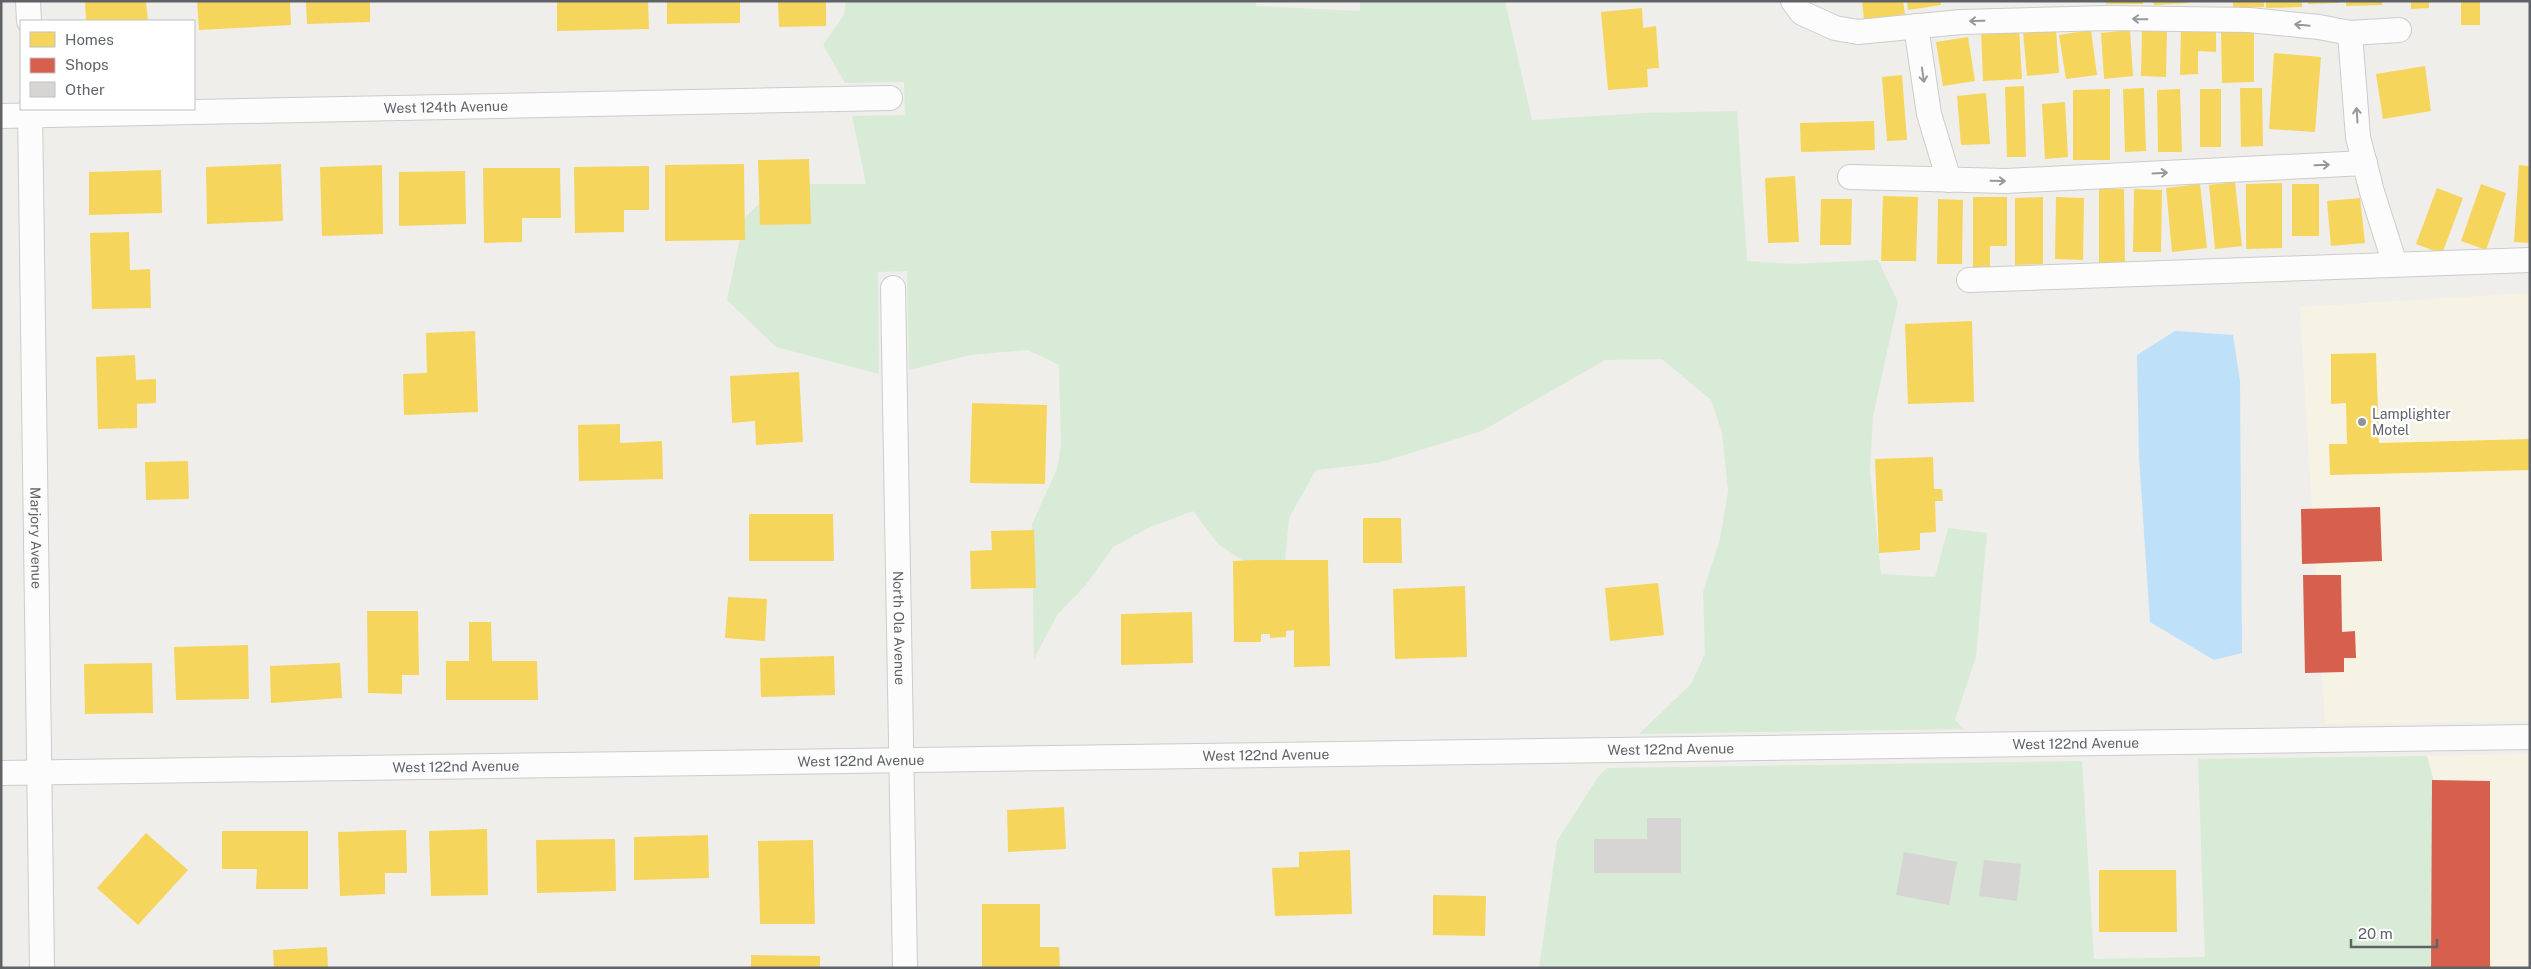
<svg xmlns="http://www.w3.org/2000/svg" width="2531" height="969" font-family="'Public Sans',sans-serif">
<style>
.commercial{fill:#f7f3e4}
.green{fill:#d8ebd6}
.water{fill:#bfe0f9}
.homes{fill:#f6d55c}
.shops{fill:#d6604d}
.building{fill:#d6d5d3}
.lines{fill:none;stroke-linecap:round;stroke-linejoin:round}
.street-casing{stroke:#cbcccc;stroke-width:26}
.street{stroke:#fdfcfc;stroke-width:24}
.oneway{stroke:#96999c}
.poi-dot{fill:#919496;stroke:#fff;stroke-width:2}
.labels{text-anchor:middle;stroke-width:5;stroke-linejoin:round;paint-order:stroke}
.street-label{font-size:14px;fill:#5f6368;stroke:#fff}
.poi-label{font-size:14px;fill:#5f6368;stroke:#fff;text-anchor:start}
</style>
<rect width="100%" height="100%" fill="#efeeea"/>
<g class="commercial">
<path d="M 2530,293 L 2530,721 L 2325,724 L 2300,307 Z"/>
<path d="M 2530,754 L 2530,968 L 2444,968 L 2450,845 L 2427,756 Z"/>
</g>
<g class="green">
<path d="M 846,1 L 1256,1 L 1256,6 L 1360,11 L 1360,1 L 1505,1 L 1532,120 L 1644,113 L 1737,111 L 1747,261 L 1793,264 L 1878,260 L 1898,302 L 1873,416 L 1870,469 L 1881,574 L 1935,577 L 1948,528 L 1987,533 L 1976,657 L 1955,720 L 1964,729 L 1639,734 L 1691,684 L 1705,654 L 1703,592 L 1720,539 L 1728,491 L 1722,433 L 1711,400 L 1662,359 L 1605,360 L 1482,431 L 1378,463 L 1316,470 L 1289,518 L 1285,562 L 1266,576 L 1218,544 L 1193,511 L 1150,527 L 1113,547 L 1085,586 L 1057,615 L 1034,659 L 1032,524 L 1057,469 L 1061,445 L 1059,365 L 1028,350 L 970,355 L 909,370 L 907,271 L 878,272 L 879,374 L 776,347 L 727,300 L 744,218 L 781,184 L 866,184 L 852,116 L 905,115 L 904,82 L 845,83 L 823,45 L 844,15 Z"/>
<path d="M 2427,756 L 2451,845 L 2444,968 L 1539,968 L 1557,841 L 1598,777 L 1607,768 L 2082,761 L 2094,959 L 2205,957 L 2198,759 Z"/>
</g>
<path class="water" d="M 2175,331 L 2233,335 L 2240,381 L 2242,653 L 2214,660 L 2150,622 L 2139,457 L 2137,355 Z"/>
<g class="homes">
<path d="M 85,1 L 146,2 L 148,21 L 86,21 Z"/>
<path d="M 197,1 L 290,1 L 291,25 L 199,30 Z"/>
<path d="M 306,1 L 370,1 L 370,22 L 307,24 Z"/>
<path d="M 557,1 L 648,1 L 649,29 L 557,31 Z"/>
<path d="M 667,1 L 740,1 L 740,23 L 667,24 Z"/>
<path d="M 778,1 L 826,1 L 826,26 L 779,27 Z"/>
<path d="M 1862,1 L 1903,1 L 1905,14 L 1864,20 Z"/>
<path d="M 1907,1 L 1941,1 L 1941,5 L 1908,10 Z"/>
<rect x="2106" y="1" width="37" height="3"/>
<path d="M 2153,1 L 2188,1 L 2188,3 L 2154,5 Z"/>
<path d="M 2233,1 L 2264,1 L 2264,7 L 2233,8 Z"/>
<path d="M 2266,1 L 2302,1 L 2302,7 L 2266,8 Z"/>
<path d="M 2308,1 L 2339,1 L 2339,3 L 2308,4 Z"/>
<path d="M 2346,1 L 2382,1 L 2382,5 L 2346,6 Z"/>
<path d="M 2411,1 L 2429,1 L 2429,8 L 2411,9 Z"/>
<rect x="2461" y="1" width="19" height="24"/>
<path d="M 1642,8 L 1643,28 L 1656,26 L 1659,68 L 1647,69 L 1648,87 L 1608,90 L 1601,12 Z"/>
<path d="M 2019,28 L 2022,79 L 1983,81 L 1981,30 Z"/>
<path d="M 2181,28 L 2216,29 L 2216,52 L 2198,51 L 2198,74 L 2180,75 Z"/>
<path d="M 2056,29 L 2059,73 L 2027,76 L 2023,32 Z"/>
<path d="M 2142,29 L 2167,30 L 2166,77 L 2141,76 Z"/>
<path d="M 2254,29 L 2254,82 L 2222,83 L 2221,30 Z"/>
<path d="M 2091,30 L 2097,75 L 2066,79 L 2059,35 Z"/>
<path d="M 2130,30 L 2133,76 L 2104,79 L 2101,33 Z"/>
<path d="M 1968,37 L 1975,81 L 1943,86 L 1936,42 Z"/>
<path d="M 2274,53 L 2321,57 L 2315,132 L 2269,129 Z"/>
<path d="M 2425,66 L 2431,111 L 2383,119 L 2376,74 Z"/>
<path d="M 1902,75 L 1907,140 L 1887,141 L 1882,77 Z"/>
<path d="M 2024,86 L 2026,157 L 2007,157 L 2005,87 Z"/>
<path d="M 2144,88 L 2146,151 L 2125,152 L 2123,89 Z"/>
<path d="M 2240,88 L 2262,88 L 2263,146 L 2241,147 Z"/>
<path d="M 2110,89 L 2110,160 L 2073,160 L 2073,90 Z"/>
<path d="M 2180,89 L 2182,152 L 2158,152 L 2157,90 Z"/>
<rect x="2200" y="89" width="21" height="58"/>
<path d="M 1986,93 L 1990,144 L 1961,145 L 1957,96 Z"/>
<path d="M 2065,102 L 2068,157 L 2045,159 L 2042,104 Z"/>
<path d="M 1874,121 L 1875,150 L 1801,152 L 1800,123 Z"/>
<path d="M 809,159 L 811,224 L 760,225 L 758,160 Z"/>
<path d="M 281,164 L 283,221 L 207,224 L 206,167 Z"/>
<path d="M 744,164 L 745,240 L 665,241 L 665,165 Z"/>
<path d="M 382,165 L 383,234 L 322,236 L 320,167 Z"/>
<path d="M 2519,165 L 2530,166 L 2530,243 L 2514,242 Z"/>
<path d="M 649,166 L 649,210 L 624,210 L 624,232 L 575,233 L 574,167 Z"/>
<path d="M 483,168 L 560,168 L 561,218 L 522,218 L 522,242 L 484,243 Z"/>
<path d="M 161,170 L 162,213 L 89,215 L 89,172 Z"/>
<path d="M 465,171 L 466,224 L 399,226 L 399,172 Z"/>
<path d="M 1795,176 L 1799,242 L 1768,243 L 1765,178 Z"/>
<path d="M 2235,182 L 2242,246 L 2215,249 L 2209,185 Z"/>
<path d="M 2282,183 L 2282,248 L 2246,249 L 2246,184 Z"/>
<path d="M 2200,184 L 2207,248 L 2172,252 L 2166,188 Z"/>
<rect x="2292" y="184" width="27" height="52"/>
<path d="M 2481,184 L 2506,193 L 2486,250 L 2461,241 Z"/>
<path d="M 2437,188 L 2463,198 L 2442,254 L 2416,244 Z"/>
<path d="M 2099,189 L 2124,189 L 2125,264 L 2099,264 Z"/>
<path d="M 2134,189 L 2162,190 L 2161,252 L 2133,252 Z"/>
<path d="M 1883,196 L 1918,197 L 1916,261 L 1881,261 Z"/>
<path d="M 1973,197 L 2007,197 L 2007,246 L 1990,246 L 1990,271 L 1973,270 Z"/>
<path d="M 2043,197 L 2043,264 L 2015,265 L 2015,198 Z"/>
<path d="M 2056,197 L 2084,198 L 2083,260 L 2055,259 Z"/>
<path d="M 2360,198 L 2365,243 L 2331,246 L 2327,201 Z"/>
<path d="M 1821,199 L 1852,199 L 1851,245 L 1820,245 Z"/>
<path d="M 1938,199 L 1963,200 L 1962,264 L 1937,264 Z"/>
<path d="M 129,232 L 130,270 L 150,269 L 151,308 L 92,309 L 90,233 Z"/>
<path d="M 1972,321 L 1974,402 L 1908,404 L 1905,324 Z"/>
<path d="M 475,331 L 478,412 L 404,415 L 403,374 L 427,373 L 426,333 Z"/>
<path d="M 2376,353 L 2379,443 L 2530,439 L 2530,470 L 2330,475 L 2329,444 L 2347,444 L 2346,403 L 2331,404 L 2331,354 Z"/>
<path d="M 135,355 L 136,380 L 156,379 L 156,403 L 137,404 L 137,428 L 98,429 L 96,357 Z"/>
<path d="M 799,372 L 803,442 L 756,445 L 755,421 L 732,423 L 730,376 Z"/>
<path d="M 972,403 L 1047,405 L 1045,484 L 970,483 Z"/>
<path d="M 620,424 L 620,443 L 662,441 L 663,479 L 579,481 L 578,425 Z"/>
<path d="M 1933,457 L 1934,489 L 1942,489 L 1943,501 L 1935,501 L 1936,532 L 1920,533 L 1920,550 L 1879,553 L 1875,459 Z"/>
<path d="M 188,461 L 189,499 L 146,500 L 145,462 Z"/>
<path d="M 749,514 L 833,514 L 834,561 L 749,561 Z"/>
<path d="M 1363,518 L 1401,518 L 1402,563 L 1363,563 Z"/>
<path d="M 1034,530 L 1036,588 L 971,589 L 970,551 L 992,550 L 991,531 Z"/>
<path d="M 1256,560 L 1328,560 L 1330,666 L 1294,667 L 1294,630 L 1286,631 L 1286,637 L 1270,638 L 1270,634 L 1261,634 L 1261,642 L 1234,642 L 1233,561 Z"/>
<path d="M 1658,583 L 1664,635 L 1610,641 L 1605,588 Z"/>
<path d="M 1465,586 L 1467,657 L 1395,659 L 1393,589 Z"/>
<path d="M 728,597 L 767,599 L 765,641 L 725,638 Z"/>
<path d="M 367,611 L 418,611 L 419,675 L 402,675 L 402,694 L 368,693 Z"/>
<path d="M 1192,612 L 1193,663 L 1121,665 L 1121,614 Z"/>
<path d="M 469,622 L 491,622 L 492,661 L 537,661 L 538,700 L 446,700 L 446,661 L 469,661 Z"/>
<path d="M 248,645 L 249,699 L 176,700 L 174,647 Z"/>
<path d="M 834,656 L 835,695 L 761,697 L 760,658 Z"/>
<path d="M 152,663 L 153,713 L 85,714 L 84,664 Z"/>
<path d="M 340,663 L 342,698 L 271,703 L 270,666 Z"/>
<path d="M 1064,807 L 1066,849 L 1008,852 L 1007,810 Z"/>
<path d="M 487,829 L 488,895 L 431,896 L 429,831 Z"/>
<path d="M 406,830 L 407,873 L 385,873 L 385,894 L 340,896 L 338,832 Z"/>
<path d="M 222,831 L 308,831 L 308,889 L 256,889 L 257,869 L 222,869 Z"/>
<path d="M 146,833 L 188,870 L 138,925 L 97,888 Z"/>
<path d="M 708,835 L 709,878 L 634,880 L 634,837 Z"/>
<path d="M 615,839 L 616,891 L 537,893 L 536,840 Z"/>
<path d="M 813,840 L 815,924 L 760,924 L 758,841 Z"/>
<path d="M 1350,850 L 1352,914 L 1275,916 L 1272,868 L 1299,867 L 1299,852 Z"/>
<path d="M 2099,870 L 2176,870 L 2177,932 L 2099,932 Z"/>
<path d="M 1433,895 L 1486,896 L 1485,936 L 1433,935 Z"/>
<path d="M 982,904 L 1040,904 L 1040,947 L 1059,947 L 1060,968 L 982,968 Z"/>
<path d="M 327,947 L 328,968 L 274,968 L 273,950 Z"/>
<path d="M 751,955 L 820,956 L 820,968 L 751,968 Z"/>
</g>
<g class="shops">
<path d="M 2380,507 L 2382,561 L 2302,564 L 2301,509 Z"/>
<path d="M 2303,575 L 2341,575 L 2342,632 L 2355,631 L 2356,658 L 2344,658 L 2344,672 L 2305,673 Z"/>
<path d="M 2432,780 L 2490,781 L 2490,968 L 2431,968 Z"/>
</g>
<g class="building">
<path d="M 1647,818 L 1681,818 L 1681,873 L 1594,873 L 1594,839 L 1647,839 Z"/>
<path d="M 1904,852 L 1957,862 L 1949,905 L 1896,895 Z"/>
<path d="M 1984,860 L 2021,864 L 2017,901 L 1979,896 Z"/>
</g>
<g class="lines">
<g class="street-casing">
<g id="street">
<path d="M 28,1 L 29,21"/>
<path d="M 1793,1 L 1802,13 L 1835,28 L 1858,32 L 1961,22 L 2108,18 L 2249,20 L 2319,27 L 2350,33 L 2399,30"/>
<path d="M 1916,26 L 1929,114 L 1949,180"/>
<path d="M 2350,33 L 2358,137 L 2372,192 L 2395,264"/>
<path id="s1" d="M 30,109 L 42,968"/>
<path id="s2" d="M 1,116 L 890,98"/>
<path d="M 1850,177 L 2006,181 L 2365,163"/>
<path d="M 1969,280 L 2530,260"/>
<path id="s3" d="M 893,288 L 905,968"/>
<path id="s4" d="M 1,773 L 2530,737"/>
</g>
</g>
<use href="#street" class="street"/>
</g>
<defs><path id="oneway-shaft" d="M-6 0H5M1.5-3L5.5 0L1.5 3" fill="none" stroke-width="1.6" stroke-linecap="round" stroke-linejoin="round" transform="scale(1.25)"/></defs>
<g class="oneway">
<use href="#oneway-shaft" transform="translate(2140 19) rotate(-179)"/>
<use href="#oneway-shaft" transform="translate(1977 21) rotate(179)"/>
<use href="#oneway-shaft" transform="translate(2302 25) rotate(-174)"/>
<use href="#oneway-shaft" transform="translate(1923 75) rotate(82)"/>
<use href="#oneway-shaft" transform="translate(2357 115) rotate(-94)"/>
<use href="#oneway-shaft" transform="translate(2322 165) rotate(-2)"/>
<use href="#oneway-shaft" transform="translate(2160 173) rotate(-3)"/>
<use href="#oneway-shaft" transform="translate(1998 181) rotate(1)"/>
</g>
<circle class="poi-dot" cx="2362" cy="422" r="5"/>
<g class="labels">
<g class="street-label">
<text dy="5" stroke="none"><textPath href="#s2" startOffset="445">West 124th Avenue</textPath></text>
<text dy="5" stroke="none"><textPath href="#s1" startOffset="429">Marjory Avenue</textPath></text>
<text dy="5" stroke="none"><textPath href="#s3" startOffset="340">North Ola Avenue</textPath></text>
<text dy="5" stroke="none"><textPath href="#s4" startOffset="2075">West 122nd Avenue</textPath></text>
<text dy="5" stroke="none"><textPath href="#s4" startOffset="1670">West 122nd Avenue</textPath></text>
<text dy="5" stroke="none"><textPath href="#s4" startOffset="1265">West 122nd Avenue</textPath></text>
<text dy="5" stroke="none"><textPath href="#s4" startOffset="860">West 122nd Avenue</textPath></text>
<text dy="5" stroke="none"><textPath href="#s4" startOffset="455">West 122nd Avenue</textPath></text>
</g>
<g class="poi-label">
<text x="2372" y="419">Lamplighter<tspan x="2372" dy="16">Motel</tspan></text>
</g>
</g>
<rect width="2531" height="969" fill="none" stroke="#5f6368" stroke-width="5"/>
<rect x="20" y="20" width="175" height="90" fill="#ffffff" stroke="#bfc1c3"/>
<rect x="30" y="32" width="25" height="15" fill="#f6d55c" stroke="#bfc1c3"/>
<text x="65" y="45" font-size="15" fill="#5f6368">Homes</text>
<rect x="30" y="58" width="25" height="15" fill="#d6604d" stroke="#bfc1c3"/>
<text x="65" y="70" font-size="15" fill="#5f6368">Shops</text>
<rect x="30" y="82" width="25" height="15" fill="#d6d5d3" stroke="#bfc1c3"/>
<text x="65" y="95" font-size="15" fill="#5f6368">Other</text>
<path d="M2351 939v8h86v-8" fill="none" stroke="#5f6368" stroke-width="2.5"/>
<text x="2358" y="939" font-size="15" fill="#5f6368" stroke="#ffffff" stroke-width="4" paint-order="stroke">20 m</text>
</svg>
